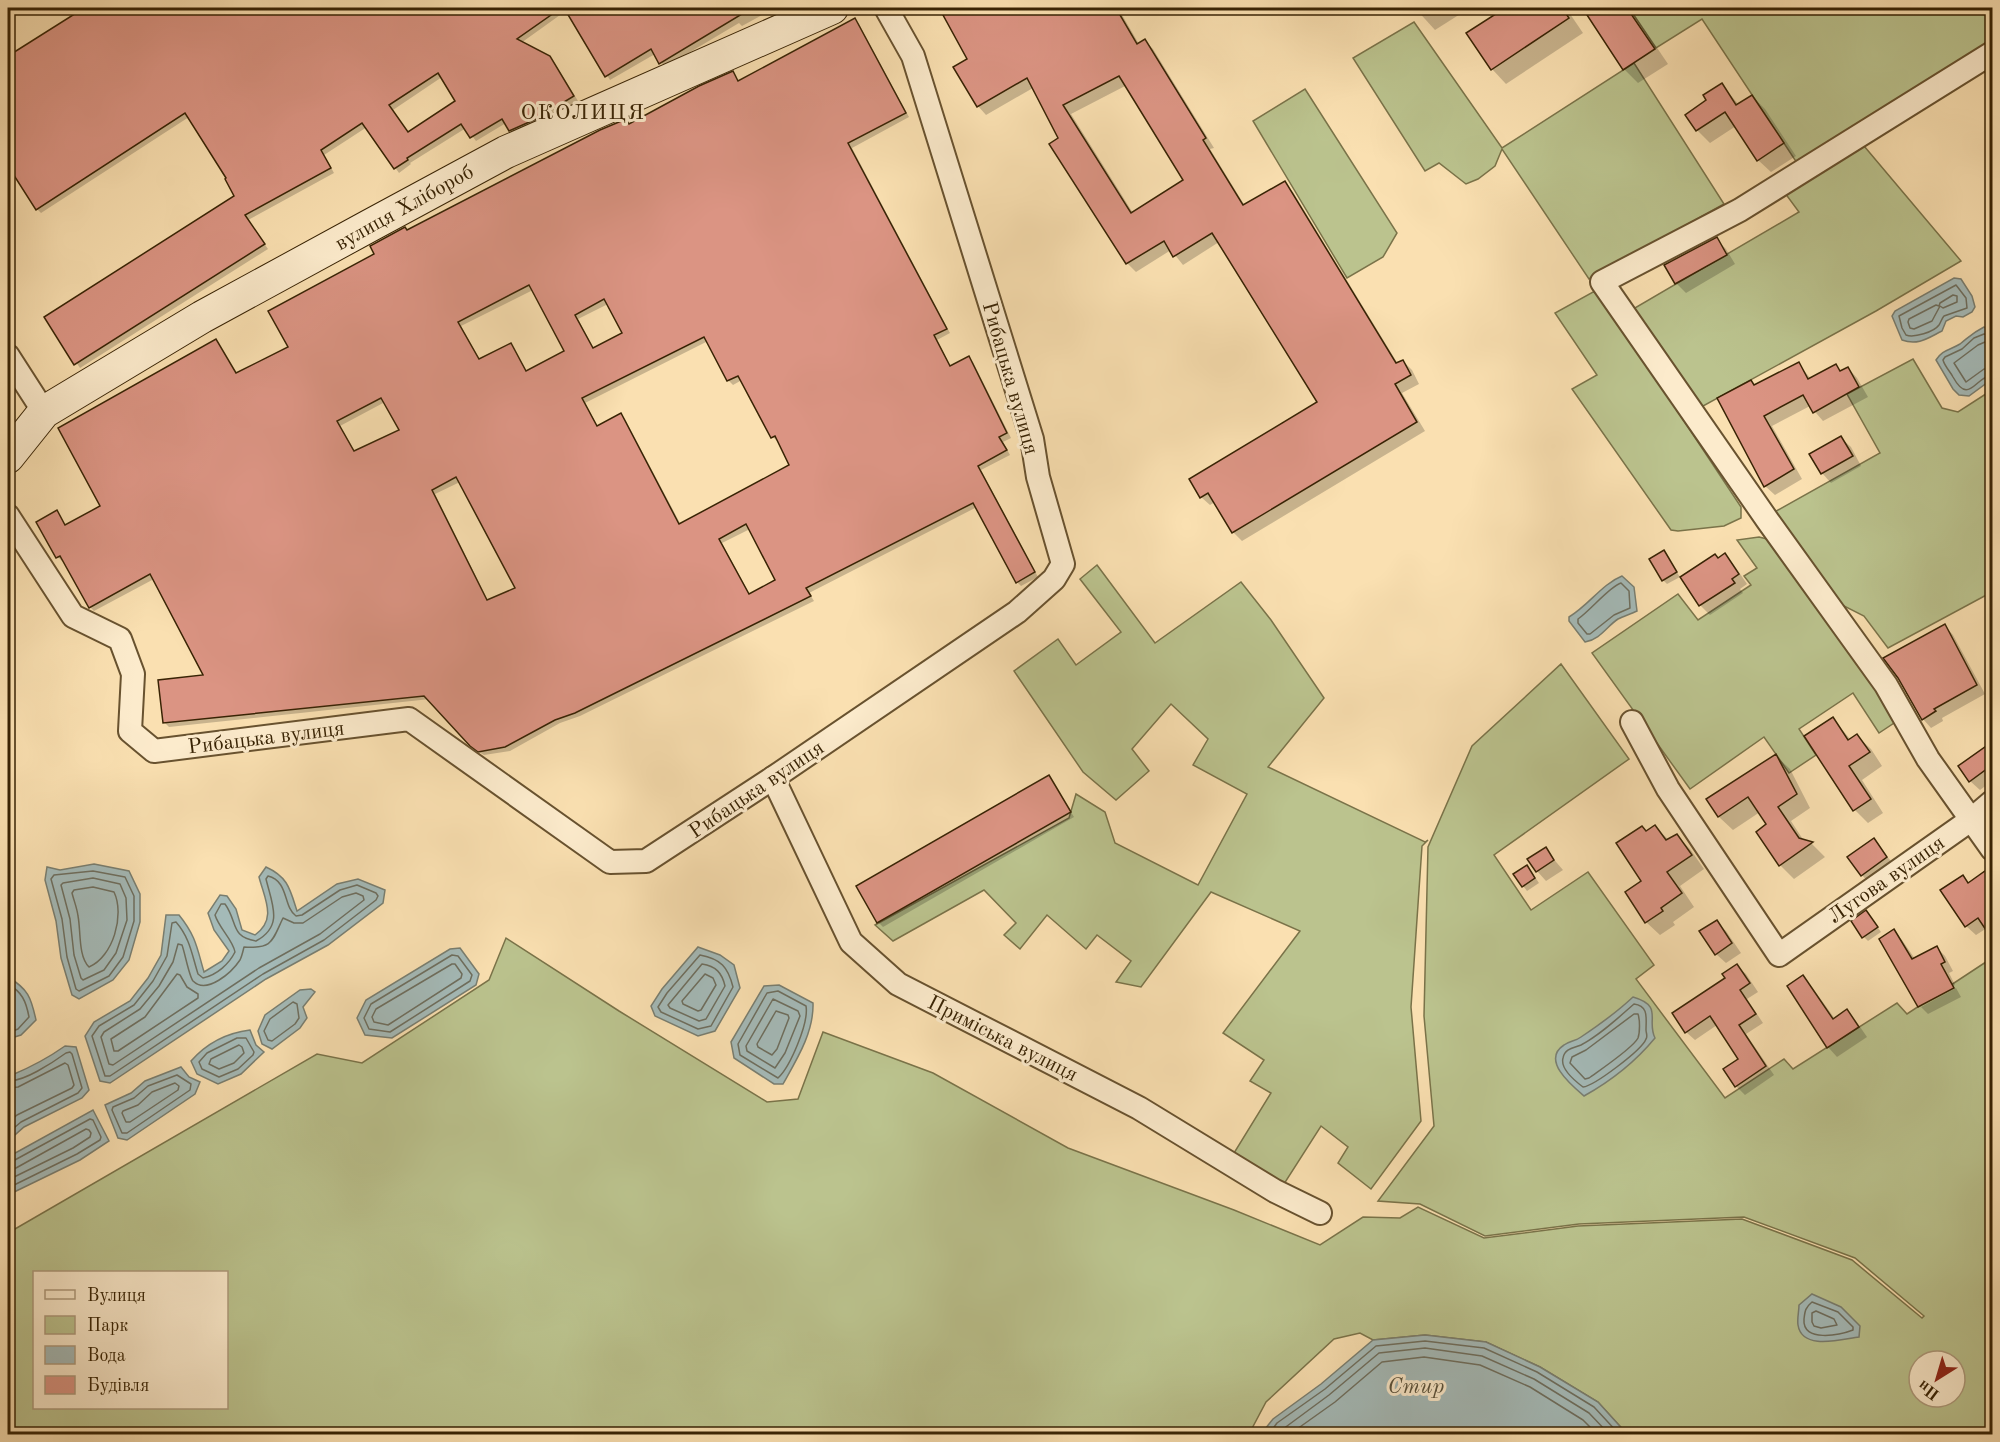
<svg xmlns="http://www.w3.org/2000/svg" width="2000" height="1442" font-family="'Old Standard TT',serif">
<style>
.green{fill:#bbc38e;stroke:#7a7349;stroke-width:1.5;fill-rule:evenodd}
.water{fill:#a4bab8;stroke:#797e70;stroke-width:1.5}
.shadow{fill:#0003;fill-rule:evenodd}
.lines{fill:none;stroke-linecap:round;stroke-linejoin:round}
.shore{stroke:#6e6e5e;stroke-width:1.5}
.building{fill:#db9483;stroke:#382304;stroke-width:1.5;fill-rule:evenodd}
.street-casing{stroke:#68522f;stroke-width:26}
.secondary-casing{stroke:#382304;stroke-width:34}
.street{stroke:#fcebcc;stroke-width:22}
.secondary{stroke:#fcebcc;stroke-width:32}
.labels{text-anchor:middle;stroke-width:6;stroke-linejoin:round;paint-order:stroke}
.street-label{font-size:21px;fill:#382304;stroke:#fcebcc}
.neighbourhood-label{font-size:22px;letter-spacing:1.5px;fill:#382304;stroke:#fcebcc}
.water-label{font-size:22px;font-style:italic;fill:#58503a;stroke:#fcebcc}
</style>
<rect width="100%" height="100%" fill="#fae0b1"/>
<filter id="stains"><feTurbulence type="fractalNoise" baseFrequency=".00333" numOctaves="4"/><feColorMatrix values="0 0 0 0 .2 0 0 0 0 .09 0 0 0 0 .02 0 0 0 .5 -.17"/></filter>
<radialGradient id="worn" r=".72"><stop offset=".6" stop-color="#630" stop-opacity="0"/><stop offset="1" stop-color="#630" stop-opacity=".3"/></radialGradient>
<g class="green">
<path d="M 1629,8 L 1992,8 L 1992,43 L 1797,163 L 1702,19 L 1656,48 Z"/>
<path d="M 1414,22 L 1502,148 L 1634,63 L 1724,204 L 1589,279 L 1502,149 L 1495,166 L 1478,179 L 1466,184 L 1439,163 L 1425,171 L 1353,58 Z"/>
<path d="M 1305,89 L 1397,233 L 1383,257 L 1347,278 L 1253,121 Z"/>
<path d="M 1854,145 L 1864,146 L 1961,261 L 1876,311 L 1694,411 L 1628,312 L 1799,212 L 1782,189 Z"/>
<path d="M 1593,292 L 1600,294 L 1741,507 L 1741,518 L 1724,526 L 1678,531 L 1671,530 L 1572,389 L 1597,375 L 1555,313 Z"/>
<path d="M 1913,359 L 1942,408 L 1958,412 L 1992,390 L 1992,592 L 1888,648 L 1864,616 L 1842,605 L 1771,514 L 1880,453 L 1847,394 Z"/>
<path d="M 1759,537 L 1775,541 L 1900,719 L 1879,733 L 1853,693 L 1799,729 L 1816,755 L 1789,773 L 1764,737 L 1690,789 L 1592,653 L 1678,594 L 1698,620 L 1751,585 L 1744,576 L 1757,568 L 1737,540 Z"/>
<path d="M 1097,565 L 1155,643 L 1241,582 L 1271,620 L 1324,698 L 1268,767 L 1425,842 L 1428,840 L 1422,846 L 1411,1007 L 1421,1121 L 1371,1189 L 1338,1163 L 1348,1147 L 1321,1126 L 1284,1184 L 1234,1153 L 1271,1093 L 1250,1081 L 1264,1060 L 1223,1033 L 1300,931 L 1211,892 L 1141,987 L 1116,982 L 1131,961 L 1097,935 L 1086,949 L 1047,915 L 1020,949 L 1004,935 L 1016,923 L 984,890 L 893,941 L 875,925 L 1069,818 L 1076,794 L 1105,812 L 1115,843 L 1198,885 L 1247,794 L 1193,765 L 1208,739 L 1171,704 L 1132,749 L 1149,771 L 1116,800 L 1083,772 L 1014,671 L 1058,639 L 1076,665 L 1121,632 L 1080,579 Z"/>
<path d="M 1561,664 L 1629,759 L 1494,855 L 1531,910 L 1588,872 L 1654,965 L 1636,979 L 1725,1098 L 1784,1059 L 1793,1069 L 1897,1003 L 1907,1014 L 1992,958 L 1992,1434 L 1627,1434 L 1598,1402 L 1540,1367 L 1486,1342 L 1425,1335 L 1373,1340 L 1360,1333 L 1334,1339 L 1266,1402 L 1249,1434 L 8,1434 L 8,1233 L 317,1054 L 362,1063 L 489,980 L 506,938 L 619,1011 L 767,1102 L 798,1099 L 823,1032 L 933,1073 L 1068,1148 L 1234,1210 L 1320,1245 L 1363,1217 L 1400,1218 L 1418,1207 L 1484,1238 L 1578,1226 L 1742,1219 L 1852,1260 L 1922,1318 L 1924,1316 L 1855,1258 L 1744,1217 L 1579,1224 L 1485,1236 L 1420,1204 L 1378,1201 L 1434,1126 L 1424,1016 L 1428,847 L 1472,746 ZM 34,1272 L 226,1272 L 226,1408 L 34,1408 ZM 1919,1361 L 1955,1361 L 1955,1397 L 1919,1397 Z"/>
</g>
<g class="water">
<path d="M 1954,278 L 1961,279 L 1972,296 L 1975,307 L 1972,312 L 1963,317 L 1956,316 L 1946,321 L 1942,331 C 1928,338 1918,346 1902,340 L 1892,316 L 1895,311 Z"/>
<path d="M 1984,327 L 1992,330 L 1992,379 L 1969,396 L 1959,395 L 1953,389 L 1936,360 C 1942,350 1950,350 1960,344 C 1969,337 1972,333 1984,327 Z"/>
<path d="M 1622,576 L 1634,587 L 1637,611 C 1631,614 1624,616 1618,619 C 1607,626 1601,639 1585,642 L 1569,621 L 1569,617 C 1589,605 1602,584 1622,576 Z"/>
<path d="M 94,864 L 129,871 L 140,894 L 140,922 L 129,960 L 113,980 L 79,999 L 72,995 L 61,958 L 56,921 L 45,880 L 47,867 L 60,870 Z"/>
<path d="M 266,867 C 288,877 290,889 297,911 L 337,884 L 358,879 L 385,890 L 383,903 L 328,945 L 266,979 L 110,1083 L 100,1081 L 85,1036 L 94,1022 L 130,1001 L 148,978 L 161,955 L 166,915 L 179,915 C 196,936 197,948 204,972 L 222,961 L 229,951 L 214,930 L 208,913 L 220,895 L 227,896 L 236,909 L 242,930 L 255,935 C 277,919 265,900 259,877 Z"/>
<path d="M 698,947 L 720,955 L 734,965 L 740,988 L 715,1031 L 698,1036 L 655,1016 L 651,1006 L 662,989 Z"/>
<path d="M 460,948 L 479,974 L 476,985 L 392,1038 L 365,1035 L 357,1018 L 366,1000 L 450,949 Z"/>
<path d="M 8,977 C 28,989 31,997 36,1020 L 21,1035 L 8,1039 Z"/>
<path d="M 779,985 L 813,1003 C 814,1032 797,1059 783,1084 L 774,1084 L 734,1058 L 731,1042 L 764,986 Z"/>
<path d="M 311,989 L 315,992 L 303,1007 L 307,1018 L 300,1028 L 272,1049 L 262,1044 L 258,1031 L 265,1015 L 300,990 Z"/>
<path d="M 1633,997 C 1664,1006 1646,1020 1655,1038 C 1636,1061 1611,1081 1584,1096 C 1571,1085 1541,1060 1564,1045 C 1569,1041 1576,1041 1581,1037 C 1599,1025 1617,1012 1633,997 Z"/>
<path d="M 250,1030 L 256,1045 L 264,1052 L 241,1074 L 218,1084 L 197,1074 L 191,1061 C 206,1044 226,1033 250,1030 Z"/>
<path d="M 65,1046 L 76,1047 L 89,1090 L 82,1098 L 24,1127 L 8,1141 L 8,1072 L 12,1075 C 31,1067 48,1058 65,1046 Z"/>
<path d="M 181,1067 L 189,1077 L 200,1082 L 195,1094 L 127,1140 L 118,1138 L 105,1105 L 131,1093 L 145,1081 Z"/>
<path d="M 93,1110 L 109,1141 L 80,1160 L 8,1195 L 8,1157 Z"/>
<path d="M 1812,1294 L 1841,1307 L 1860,1326 L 1859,1337 C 1842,1339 1802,1351 1798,1325 C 1797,1319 1799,1311 1799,1305 Z"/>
<path d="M 1425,1335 L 1486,1342 L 1540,1367 L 1598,1402 L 1627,1434 L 1261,1434 L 1273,1419 L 1321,1384 L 1373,1340 Z"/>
</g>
<g class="shadow">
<path d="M 85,8 L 695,9 L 775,8 L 742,26 L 739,23 L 665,67 L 655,54 L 610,80 L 567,10 L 521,43 L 549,57 L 554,62 L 578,101 L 541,123 L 515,134 L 506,123 L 476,141 L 466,128 L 410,163 L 411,164 L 399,173 L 367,127 L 324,155 L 334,173 L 248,220 L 268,249 L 80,368 L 46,318 L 237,197 L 229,178 L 189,117 L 41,213 L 37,209 L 8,164 L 8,58 ZM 442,77 L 457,102 L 408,133 L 393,110 Z"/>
<path d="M 959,8 L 1118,8 L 1139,44 L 1145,41 L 1153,49 L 1214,148 L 1210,149 L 1245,206 L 1284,183 L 1293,192 L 1398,364 L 1403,361 L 1412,370 L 1419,384 L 1402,393 L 1425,431 L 1242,541 L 1233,532 L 1215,502 L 1210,505 L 1201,497 L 1319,403 L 1219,242 L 1183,265 L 1171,250 L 1136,272 L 1127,263 L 1033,88 L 986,115 L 978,106 L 969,60 L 945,15 ZM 1127,85 L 1185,181 L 1133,213 L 1071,114 Z"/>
<path d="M 1415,8 L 1463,8 L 1465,11 L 1435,30 Z"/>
<path d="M 1508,8 L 1566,8 L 1583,33 L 1506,84 L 1492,69 L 1468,34 Z"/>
<path d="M 1601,8 L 1630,8 L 1668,64 L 1638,83 L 1624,69 L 1589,16 Z"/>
<path d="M 855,19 L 859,24 L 909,117 L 852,148 L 950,333 L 937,340 L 951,367 L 968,358 L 973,362 L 1011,438 L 1003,442 L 1010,455 L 981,470 L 1038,577 L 1021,586 L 1017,582 L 977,507 L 809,593 L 814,601 L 580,716 L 560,723 L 510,751 L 484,755 L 476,750 L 430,699 L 169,727 L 165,723 L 205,676 L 154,579 L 94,611 L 90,607 L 64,560 L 62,561 L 58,557 L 57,512 L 66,526 L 102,507 L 216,341 L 237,374 L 290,348 L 376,255 L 408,231 L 626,120 L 631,125 L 733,73 L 739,82 ZM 533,290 L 566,352 L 527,372 L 511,344 L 480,360 L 461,326 ZM 608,304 L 624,334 L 594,349 L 578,319 ZM 708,341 L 729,381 L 733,385 L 742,380 L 773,437 L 777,441 L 778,441 L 791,466 L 681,525 L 625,419 L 620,415 L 598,427 L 585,403 ZM 385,402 L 401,430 L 355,452 L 340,426 ZM 460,482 L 517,588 L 488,601 L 435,494 ZM 750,529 L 777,581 L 750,595 L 722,543 Z"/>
<path d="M 1722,85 L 1739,105 L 1752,96 L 1765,109 L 1796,156 L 1771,172 L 1758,160 L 1736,126 L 1710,143 L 1697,130 L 1687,115 L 1708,101 Z"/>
<path d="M 1716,239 L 1726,249 L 1735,264 L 1686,293 L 1676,283 Z"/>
<path d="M 1798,363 L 1811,379 L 1836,366 L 1842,372 L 1848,368 L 1857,378 L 1868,397 L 1823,421 L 1810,406 L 1772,426 L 1802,479 L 1775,495 L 1765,486 L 1751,382 L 1755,386 Z"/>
<path d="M 1841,438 L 1851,447 L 1861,466 L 1831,483 L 1822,473 Z"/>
<path d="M 1664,552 L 1680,577 L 1667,584 L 1663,580 Z"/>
<path d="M 1725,555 L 1734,565 L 1747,584 L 1740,589 L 1743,593 L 1710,615 L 1700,605 L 1682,577 Z"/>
<path d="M 1945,626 L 1953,635 L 1985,694 L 1942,718 L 1943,721 L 1931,728 L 1923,719 Z"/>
<path d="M 1833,719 L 1851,740 L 1857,736 L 1871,749 L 1882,766 L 1862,780 L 1883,813 L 1868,823 L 1855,810 L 1806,736 Z"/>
<path d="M 1988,747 L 1992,751 L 1992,781 L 1980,790 L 1970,781 Z"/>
<path d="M 1776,756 L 1790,769 L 1810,808 L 1791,821 L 1804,841 L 1812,844 L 1825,857 L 1794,879 L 1780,865 L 1768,825 L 1760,812 L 1733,830 L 1719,817 L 1708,800 Z"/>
<path d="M 1049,777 L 1074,817 L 883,927 L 878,922 L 858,886 Z"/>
<path d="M 1655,827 L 1669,840 L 1676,835 L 1690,849 L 1704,869 L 1680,886 L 1694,907 L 1673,922 L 1675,925 L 1660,935 L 1646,922 L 1643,881 L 1647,832 Z"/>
<path d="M 1873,840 L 1896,867 L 1871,885 L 1862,875 Z"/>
<path d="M 1545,849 L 1563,870 L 1546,881 L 1537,871 Z"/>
<path d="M 1992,868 L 1992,936 L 1987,928 L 1976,935 L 1966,926 L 1963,877 L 1970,884 Z"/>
<path d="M 1531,871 L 1539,883 L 1527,891 L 1515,875 Z"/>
<path d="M 1870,917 L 1881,932 L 1868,941 L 1864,937 Z"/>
<path d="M 1716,922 L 1726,931 L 1741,953 L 1726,963 L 1716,954 Z"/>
<path d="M 1894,931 L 1902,940 L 1915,959 L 1937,948 L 1945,956 L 1953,971 L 1949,973 L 1955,985 L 1920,1004 Z"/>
<path d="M 1737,966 L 1746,974 L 1758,992 L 1747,999 L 1763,1023 L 1746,1034 L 1774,1075 L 1745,1095 L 1736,1086 L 1740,1060 L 1717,1025 L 1695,1040 L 1686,1032 Z"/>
<path d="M 1803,977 L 1812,987 L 1835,1019 L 1847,1011 L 1856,1021 L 1867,1037 L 1837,1057 L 1828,1047 Z"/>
<path d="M 1956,988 L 1961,997 L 1928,1014 L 1921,1007 Z"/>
</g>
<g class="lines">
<g class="shore">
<path d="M 1956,285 L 1966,298 L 1967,308 L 1944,316 C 1942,318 1941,322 1939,325 C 1934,332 1914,338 1906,335 L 1902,328 L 1899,316 Z"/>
<path d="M 1953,295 L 1957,296 L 1957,302 L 1943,308 L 1940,306 L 1932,321 L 1914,329 L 1910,328 L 1908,322 L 1909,319 L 1936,305 L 1939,306 L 1940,303 Z"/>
<path d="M 1992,335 L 1984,334 L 1974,338 L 1962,349 L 1945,357 L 1943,360 C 1945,367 1950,371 1953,377 C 1969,406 1975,377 1992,375"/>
<path d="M 1992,343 L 1985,342 L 1978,345 L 1954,363 L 1966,382 L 1984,369 L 1992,368"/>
<path d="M 1621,583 L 1629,591 L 1630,608 L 1614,615 L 1590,634 L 1587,634 L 1578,623 L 1578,619 C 1590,611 1610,586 1621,583 Z"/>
<path d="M 93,871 L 125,877 L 134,896 L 134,921 L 123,957 L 109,976 L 79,991 L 76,989 L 67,957 L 62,919 L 51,879 L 54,875 Z"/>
<path d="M 268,876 C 289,881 283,907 296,916 L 302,915 L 340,890 L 357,885 L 376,893 L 378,896 L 376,900 L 324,940 L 263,974 L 110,1076 L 105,1076 L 92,1036 L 99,1026 L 134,1005 L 153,981 L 167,956 L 172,923 L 176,922 C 190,938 192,955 198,974 L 203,978 C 217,975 229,964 235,952 C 233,940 219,928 215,915 L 221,904 L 225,904 C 238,922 230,937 256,941 C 284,926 272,904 266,879 Z"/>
<path d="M 93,878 L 120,884 L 126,898 L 127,920 L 116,953 L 104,970 L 83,980 L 81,978 L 74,955 L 70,919 L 61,885 L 63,883 Z"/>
<path d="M 93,887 L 114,892 C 125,915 113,957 89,967 C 78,956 81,931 78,916 C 77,908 74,901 72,893 L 74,890 Z"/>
<path d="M 356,893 L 363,896 L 364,900 L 320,934 L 259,968 L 113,1065 L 109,1064 L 101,1037 L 104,1032 L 140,1009 L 159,986 L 173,962 L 178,944 L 182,945 C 185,953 189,976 193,981 C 207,995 232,972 240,960 C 242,956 243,951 244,947 C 273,949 272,941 283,918 L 294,923 L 303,923 L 342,897 Z"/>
<path d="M 452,955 L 458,956 L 472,975 L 470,981 L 390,1032 L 369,1029 L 364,1018 L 371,1004 Z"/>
<path d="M 700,955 C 721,959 728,967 733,987 L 711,1026 L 698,1029 L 661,1012 L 658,1007 L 667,993 Z"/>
<path d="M 452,964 L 455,964 L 462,974 L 461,978 L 388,1025 L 374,1022 L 372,1017 L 376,1009 Z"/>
<path d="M 702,964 C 716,966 722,973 725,986 L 706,1019 L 699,1021 L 670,1008 L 668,1005 Z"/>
<path d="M 177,974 L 180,975 L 187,987 L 198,994 L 198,998 L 118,1051 L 114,1051 L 111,1039 L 145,1017 Z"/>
<path d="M 705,974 L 713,978 L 716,985 L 701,1010 L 698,1011 L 683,1004 L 682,1001 Z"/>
<path d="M 8,984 C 22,992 26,1001 29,1017 L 18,1029 L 8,1033"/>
<path d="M 778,991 L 806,1006 C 809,1023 790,1067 778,1078 L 740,1055 L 738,1044 L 767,993 Z"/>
<path d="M 773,999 L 798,1011 L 800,1016 L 785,1053 L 775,1068 L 747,1051 L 746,1046 Z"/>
<path d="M 293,1002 L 297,1004 L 299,1018 L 295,1024 L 272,1041 L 268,1040 L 264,1031 L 270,1019 Z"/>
<path d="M 1634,1004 C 1649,1006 1646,1018 1646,1030 C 1646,1033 1648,1036 1646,1039 C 1642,1050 1594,1086 1583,1087 C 1575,1081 1560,1069 1563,1058 C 1565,1048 1574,1048 1581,1045 C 1600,1035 1618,1018 1634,1004 Z"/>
<path d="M 776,1011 L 788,1015 L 789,1018 L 777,1049 L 772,1055 L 758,1047 L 757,1044 Z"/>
<path d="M 1634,1014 L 1638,1014 C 1640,1020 1640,1032 1638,1038 C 1633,1048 1600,1070 1589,1078 L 1585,1079 L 1570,1063 L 1572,1057 L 1586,1050 Z"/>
<path d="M 237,1038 L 246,1038 L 254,1052 L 253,1055 L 238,1069 L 219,1077 L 202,1069 L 199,1062 L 207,1053 Z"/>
<path d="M 239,1045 L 242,1047 L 244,1053 L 234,1063 L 219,1069 L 209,1064 L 211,1059 Z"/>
<path d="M 177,1075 L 191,1084 L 190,1090 L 127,1133 L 122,1133 L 112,1110 L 113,1107 L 134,1098 L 148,1086 Z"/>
<path d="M 8,1080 C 21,1084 55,1061 66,1053 L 70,1052 L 72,1054 L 82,1088 L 78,1093 L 21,1122 L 8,1133"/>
<path d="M 175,1083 L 179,1086 L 178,1090 L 130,1122 L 126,1122 L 122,1113 L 123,1111 L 138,1105 L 152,1092 Z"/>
<path d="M 8,1088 L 18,1087 L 65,1063 L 68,1065 L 74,1085 L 72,1088 L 17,1115 L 8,1123"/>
<path d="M 8,1162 L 13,1161 L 90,1119 L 93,1120 L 101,1137 L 100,1140 L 77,1154 L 8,1188"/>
<path d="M 8,1169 L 16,1168 L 86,1129 L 89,1130 L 91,1133 L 90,1137 L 73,1148 L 8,1180"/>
<path d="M 1812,1302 L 1838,1312 L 1853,1327 L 1853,1330 C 1840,1335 1802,1343 1804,1319 C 1805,1311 1805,1308 1812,1302 Z"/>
<path d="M 1816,1311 L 1834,1319 L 1837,1325 L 1821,1328 L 1814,1326 L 1812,1322 L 1812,1313 Z"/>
<path d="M 1269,1434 L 1277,1423 L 1325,1389 L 1376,1346 L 1425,1341 L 1484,1348 L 1537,1372 L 1594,1407 L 1619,1434"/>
<path d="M 1278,1434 L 1283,1429 L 1329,1395 L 1379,1353 L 1425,1348 L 1482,1356 L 1534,1379 L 1589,1413 L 1609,1434"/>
<path d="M 1290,1434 L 1335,1402 L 1382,1362 L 1424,1357 L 1480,1365 L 1530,1387 L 1583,1420 L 1597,1434"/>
</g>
</g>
<g class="building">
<path d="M 84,8 L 561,8 L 517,39 L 550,56 L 574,96 L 536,119 L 509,131 L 502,119 L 470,138 L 461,124 L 407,158 L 408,160 L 394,169 L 362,123 L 321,150 L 331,168 L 245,215 L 265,244 L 74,365 L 44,317 L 234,196 L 225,179 L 226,178 L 185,113 L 36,210 L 8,166 L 8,56 ZM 438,73 L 455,101 L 408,132 L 389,105 Z"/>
<path d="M 564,8 L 752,8 L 659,64 L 651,49 L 605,77 Z"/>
<path d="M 955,8 L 1116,8 L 1137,44 L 1145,39 L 1206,138 L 1203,140 L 1243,205 L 1285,181 L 1396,363 L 1403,360 L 1411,375 L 1395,384 L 1417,422 L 1232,533 L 1208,493 L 1200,498 L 1189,479 L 1317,402 L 1212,233 L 1173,257 L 1164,241 L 1126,264 L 1049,144 L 1058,138 L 1027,78 L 977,107 L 953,67 L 967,59 L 943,15 ZM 1119,76 L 1183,180 L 1131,213 L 1063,105 Z"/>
<path d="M 1505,8 L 1562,8 L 1569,18 L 1491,70 L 1466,33 Z"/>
<path d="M 1599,8 L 1627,8 L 1655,49 L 1623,70 L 1587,15 Z"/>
<path d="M 855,18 L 906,113 L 848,143 L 947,329 L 934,335 L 950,366 L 969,356 L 1007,433 L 999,437 L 1007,450 L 978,466 L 1035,572 L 1016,583 L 973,503 L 806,588 L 811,596 L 575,713 L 555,720 L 505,747 L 478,752 L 470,746 L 424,696 L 163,723 L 158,680 L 203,675 L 150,574 L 89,608 L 60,556 L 56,558 L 36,522 L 57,510 L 65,525 L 100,506 L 58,428 L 216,339 L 236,373 L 288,347 L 268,311 L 374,254 L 370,246 L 405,227 L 407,230 L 600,130 L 626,119 L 629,124 L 699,86 L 733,71 L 738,81 ZM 529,285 L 564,351 L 526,371 L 511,343 L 479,359 L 458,322 ZM 604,299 L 622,333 L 593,348 L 575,315 ZM 704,337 L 727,381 L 738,376 L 771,438 L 775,436 L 789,465 L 679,524 L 621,413 L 597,426 L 582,398 ZM 381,398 L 399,430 L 354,451 L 337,421 ZM 456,477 L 515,588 L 487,600 L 432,490 ZM 746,524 L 775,580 L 749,594 L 719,539 Z"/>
<path d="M 1722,83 L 1736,105 L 1752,95 L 1784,143 L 1757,161 L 1725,112 L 1696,131 L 1685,115 L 1706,100 L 1703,95 Z"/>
<path d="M 1717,237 L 1727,255 L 1675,284 L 1664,265 Z"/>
<path d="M 1799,362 L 1808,379 L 1836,364 L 1840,371 L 1848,367 L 1859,387 L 1813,413 L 1803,395 L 1764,416 L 1794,469 L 1764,487 L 1717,398 L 1751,380 L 1754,385 Z"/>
<path d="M 1841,436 L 1853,456 L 1821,474 L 1809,454 Z"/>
<path d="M 1664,550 L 1677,572 L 1662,581 L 1649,559 Z"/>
<path d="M 1725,553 L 1739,574 L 1732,579 L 1735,583 L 1699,606 L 1680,577 L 1715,554 L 1718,558 Z"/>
<path d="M 1945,624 L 1977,685 L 1934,709 L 1936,711 L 1922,720 L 1898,678 L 1883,658 Z"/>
<path d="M 1833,717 L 1848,740 L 1857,734 L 1870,752 L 1849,766 L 1871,799 L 1853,811 L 1804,736 Z"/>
<path d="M 1992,742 L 1992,765 L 1969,782 L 1958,766 Z"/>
<path d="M 1776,754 L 1797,794 L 1778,807 L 1799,838 L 1813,842 L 1779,866 L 1756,832 L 1766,824 L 1748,797 L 1718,817 L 1706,799 Z"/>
<path d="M 1049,775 L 1071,812 L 877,923 L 856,886 Z"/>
<path d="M 1655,825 L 1666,840 L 1677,834 L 1692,855 L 1667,872 L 1682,893 L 1661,908 L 1663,911 L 1645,923 L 1625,892 L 1641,881 L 1616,843 L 1642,826 L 1646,831 Z"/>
<path d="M 1874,838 L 1887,857 L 1861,876 L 1847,857 Z"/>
<path d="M 1546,847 L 1554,860 L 1536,872 L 1527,859 Z"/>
<path d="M 1527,865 L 1535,878 L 1522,887 L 1513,874 Z"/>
<path d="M 1992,866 L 1992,939 L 1978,918 L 1965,927 L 1940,890 L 1963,875 L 1968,883 Z"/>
<path d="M 1866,910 L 1878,927 L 1862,938 L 1851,921 Z"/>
<path d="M 1717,920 L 1732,943 L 1715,955 L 1699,931 Z"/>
<path d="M 1894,929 L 1912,959 L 1937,946 L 1945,962 L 1941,964 L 1954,988 L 1918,1007 L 1879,939 Z"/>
<path d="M 1737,964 L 1750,983 L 1740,990 L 1756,1014 L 1739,1025 L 1766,1066 L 1735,1087 L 1723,1069 L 1738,1059 L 1710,1016 L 1685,1033 L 1672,1013 L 1725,978 L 1722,974 Z"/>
<path d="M 1803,975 L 1833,1019 L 1847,1009 L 1859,1027 L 1827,1048 L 1787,986 Z"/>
</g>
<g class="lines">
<g class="street-casing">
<g id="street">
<path d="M 1992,53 L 1740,210 L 1602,282 L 1768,521 L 1886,685 L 1928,759 L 1992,849"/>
<path d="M 8,356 L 44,412"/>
<path d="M 8,516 L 73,616 L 120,639 L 133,674 L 130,731 L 154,751 L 409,719 L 610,862 L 646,861 L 773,778 L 1017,612 L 1054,579 L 1063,564 L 1038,477 L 1032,439 L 913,56 L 886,8"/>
<path d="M 1632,722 L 1668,789 L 1779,955 L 1972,819 L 1992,802"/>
<path d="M 773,778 L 851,942 L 898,984 L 1139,1108 L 1275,1191 L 1320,1213"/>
</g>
</g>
<g class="secondary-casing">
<path id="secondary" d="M 8,457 L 44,412 L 202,317 L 369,226 L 506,152 L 832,8"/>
</g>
<use href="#street" class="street"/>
<use href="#secondary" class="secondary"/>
</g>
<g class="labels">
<g class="street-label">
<text transform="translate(404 207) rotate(-29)" y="7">вулиця Хлібороб</text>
<text transform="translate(1011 378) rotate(74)" y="7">Рибацька вулиця</text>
<text transform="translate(266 737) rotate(-7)" y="7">Рибацька вулиця</text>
<text transform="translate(756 789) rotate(-34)" y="7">Рибацька вулиця</text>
<text transform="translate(1886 879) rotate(-35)" y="7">Лугова вулиця</text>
<text transform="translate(1003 1038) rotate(27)" y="7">Приміська вулиця</text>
</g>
<g class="neighbourhood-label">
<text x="583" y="119">ОКОЛИЦЯ</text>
</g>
<g class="water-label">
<text x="1416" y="1393">Стир</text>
</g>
</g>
<rect width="2000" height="1442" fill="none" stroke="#fae0b1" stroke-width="30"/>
<rect x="9" y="9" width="1982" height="1424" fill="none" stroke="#382304" stroke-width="3"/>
<rect x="15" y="15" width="1970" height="1412" fill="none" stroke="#382304" stroke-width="1.5"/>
<rect x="33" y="1271" width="195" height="138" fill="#fcebcc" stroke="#ae9b7c" stroke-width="1.5"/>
<rect x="45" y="1290" width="30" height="9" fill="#fcebcc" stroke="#ae9b7c" stroke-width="1.5"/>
<text x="87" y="1301" font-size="18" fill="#382304">Вулиця</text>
<rect x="45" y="1316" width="30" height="18" fill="#bbc38e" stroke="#ae9b7c" stroke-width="1.5"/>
<text x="87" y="1331" font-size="18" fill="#382304">Парк</text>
<rect x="45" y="1346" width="30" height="18" fill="#a4bab8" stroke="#ae9b7c" stroke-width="1.5"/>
<text x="87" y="1361" font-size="18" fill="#382304">Вода</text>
<rect x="45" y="1376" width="30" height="18" fill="#db9483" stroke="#ae9b7c" stroke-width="1.5"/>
<text x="87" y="1391" font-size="18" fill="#382304">Будівля</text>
<g transform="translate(1937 1379) rotate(217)"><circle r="28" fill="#fcebcc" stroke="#ae9b7c" stroke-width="1.5"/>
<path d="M0-4.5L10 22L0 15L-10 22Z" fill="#8f2418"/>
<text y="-9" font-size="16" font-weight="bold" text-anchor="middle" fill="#382304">Пн</text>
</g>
<rect width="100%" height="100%" filter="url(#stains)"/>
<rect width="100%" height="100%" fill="url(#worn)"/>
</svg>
